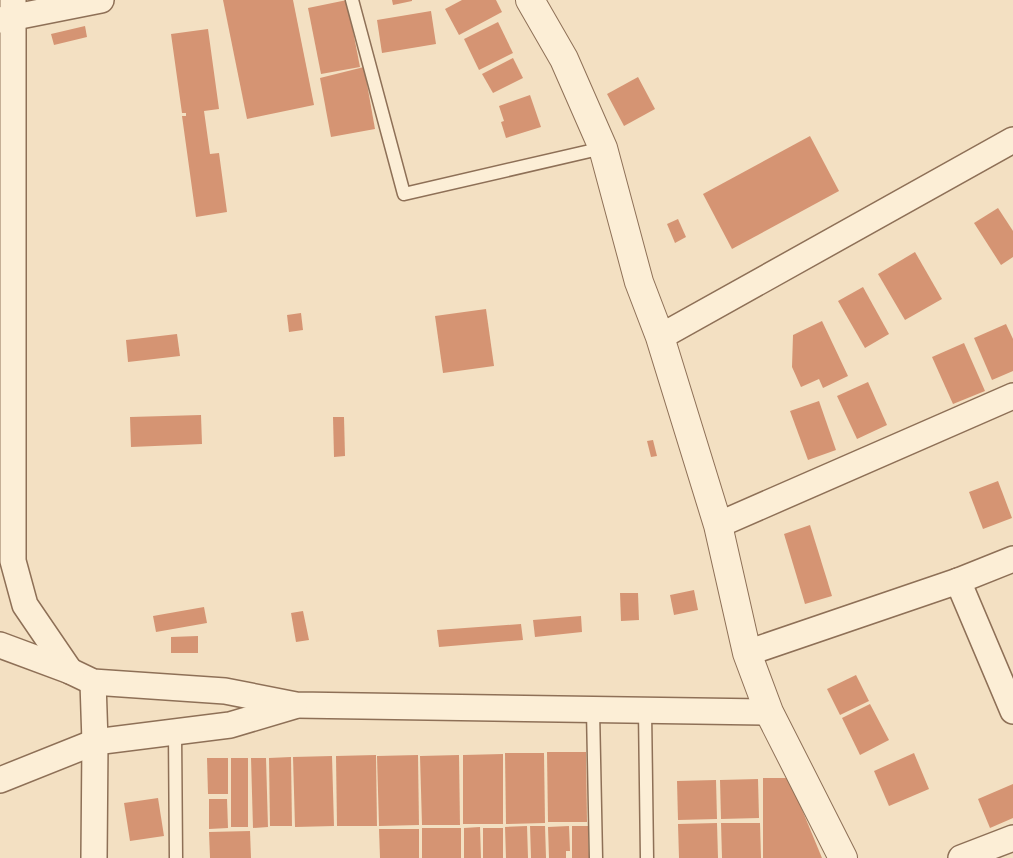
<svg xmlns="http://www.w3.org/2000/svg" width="1013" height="858" font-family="'Roboto Serif',serif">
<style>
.building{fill:#d59473}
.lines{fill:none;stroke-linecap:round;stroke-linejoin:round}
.service-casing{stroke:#8e7057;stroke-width:15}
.minor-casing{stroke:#8e7057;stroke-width:28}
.tertiary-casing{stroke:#8e7057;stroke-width:30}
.service{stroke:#fceed6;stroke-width:12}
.minor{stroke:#fceed6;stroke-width:25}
.tertiary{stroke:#fceed6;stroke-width:28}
</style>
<rect width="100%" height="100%" fill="#f3e0c2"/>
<g class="building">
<path d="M 223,0 L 293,0 L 314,105 L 247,119 Z"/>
<path d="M 347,0 L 360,67 L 321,74 L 308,8 Z"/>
<path d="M 392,0 L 412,0 L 412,1 L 393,5 Z"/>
<path d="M 462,0 L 496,0 L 502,12 L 459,35 L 445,9 Z"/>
<path d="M 431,11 L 436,44 L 382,53 L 377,20 Z"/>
<path d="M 498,22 L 513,53 L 479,70 L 464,39 Z"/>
<path d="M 85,26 L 87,37 L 54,45 L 51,34 Z"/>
<path d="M 208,29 L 219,109 L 204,111 L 210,154 L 219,153 L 227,212 L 196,217 L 182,116 L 186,116 L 186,113 L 182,113 L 171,34 Z"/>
<path d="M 513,58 L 523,78 L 493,93 L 482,74 Z"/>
<path d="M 364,67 L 375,129 L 331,137 L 320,78 Z"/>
<path d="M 638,77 L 655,109 L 624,126 L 607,94 Z"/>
<path d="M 530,95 L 541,127 L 506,138 L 501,122 L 504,121 L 499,106 Z"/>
<path d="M 810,136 L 839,191 L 732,249 L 703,194 Z"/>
<path d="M 998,208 L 1013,231 L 1013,257 L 1001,265 L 974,223 Z"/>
<path d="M 678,219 L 686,237 L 675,243 L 667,224 Z"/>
<path d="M 915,252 L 942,299 L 905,320 L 878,274 Z"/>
<path d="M 863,287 L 889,334 L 865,348 L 838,301 Z"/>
<path d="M 486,309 L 494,366 L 443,373 L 435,316 Z"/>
<path d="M 301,313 L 303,330 L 289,332 L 287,315 Z"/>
<path d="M 822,321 L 848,376 L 823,388 L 819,379 L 801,387 L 792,367 L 793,335 Z"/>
<path d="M 1006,324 L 1013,339 L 1013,371 L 992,380 L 974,338 Z"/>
<path d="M 177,334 L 180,356 L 128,362 L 126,340 Z"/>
<path d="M 964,343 L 985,391 L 953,404 L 932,357 Z"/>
<path d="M 868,382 L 887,425 L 857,439 L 837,396 Z"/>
<path d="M 819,401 L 836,450 L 808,460 L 790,411 Z"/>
<path d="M 201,415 L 202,444 L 131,447 L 130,417 Z"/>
<path d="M 333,417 L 344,417 L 345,456 L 334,457 Z"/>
<path d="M 653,440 L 657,456 L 651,457 L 647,441 Z"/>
<path d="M 998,481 L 1012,518 L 983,529 L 969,492 Z"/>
<path d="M 810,525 L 832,596 L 805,604 L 784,534 Z"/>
<path d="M 694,590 L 698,610 L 674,615 L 670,595 Z"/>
<path d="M 620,593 L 638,593 L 639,620 L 621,621 Z"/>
<path d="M 204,607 L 207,623 L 156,632 L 153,616 Z"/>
<path d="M 303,611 L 309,640 L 296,642 L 291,613 Z"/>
<path d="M 581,616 L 582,632 L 535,637 L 533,620 Z"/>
<path d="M 521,624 L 523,640 L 439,647 L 437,630 Z"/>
<path d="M 198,636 L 198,653 L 171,653 L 171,637 Z"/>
<path d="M 856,675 L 869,701 L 840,715 L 827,689 Z"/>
<path d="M 870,704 L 889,740 L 860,755 L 842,718 Z"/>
<path d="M 547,752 L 586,752 L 587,822 L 548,822 Z"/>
<path d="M 505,753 L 544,753 L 545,823 L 506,824 Z"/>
<path d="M 914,753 L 929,789 L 889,806 L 874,771 Z"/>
<path d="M 503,754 L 503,824 L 463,824 L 463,755 Z"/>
<path d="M 376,755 L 377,826 L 337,826 L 336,756 Z"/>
<path d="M 418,755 L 419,825 L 379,826 L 377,756 Z"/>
<path d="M 459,755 L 460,825 L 422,825 L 420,756 Z"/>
<path d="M 332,756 L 334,826 L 295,827 L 293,757 Z"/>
<path d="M 291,757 L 292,826 L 270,826 L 269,758 Z"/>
<path d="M 207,758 L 228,758 L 228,794 L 208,794 Z"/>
<rect x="231" y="758" width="17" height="69"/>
<path d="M 251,758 L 266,758 L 268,827 L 253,828 Z"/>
<path d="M 763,778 L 789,778 L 822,858 L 763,858 Z"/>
<path d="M 758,779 L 759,818 L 721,819 L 720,780 Z"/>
<path d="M 716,780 L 717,819 L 678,820 L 677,781 Z"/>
<path d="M 1013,784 L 1013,818 L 990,828 L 978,799 Z"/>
<path d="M 158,798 L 164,836 L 130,841 L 124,803 Z"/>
<path d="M 209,799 L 227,799 L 228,828 L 209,829 Z"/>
<path d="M 717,823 L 718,858 L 679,858 L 678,824 Z"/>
<path d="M 721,823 L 760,823 L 761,858 L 722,858 Z"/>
<path d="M 527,826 L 528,858 L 506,858 L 505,827 Z"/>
<path d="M 530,826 L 545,826 L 546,858 L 531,858 Z"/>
<path d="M 569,826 L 570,851 L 566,851 L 566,858 L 549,858 L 548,827 Z"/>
<path d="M 572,826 L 588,826 L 589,858 L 572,858 Z"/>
<path d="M 480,827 L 481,858 L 464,858 L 464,828 Z"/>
<rect x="422" y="828" width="39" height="30"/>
<rect x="483" y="828" width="20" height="30"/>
<path d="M 379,829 L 419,829 L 419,858 L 380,858 Z"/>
<path d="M 250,831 L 251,858 L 210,858 L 209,832 Z"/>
</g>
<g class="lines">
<g class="service-casing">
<g id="service">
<path d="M 352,0 L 404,194 L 603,148"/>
<path d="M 593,710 L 596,858"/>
<path d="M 645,710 L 647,858"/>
<path d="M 175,732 L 176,858"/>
</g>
</g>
<g class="minor-casing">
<g id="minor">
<path d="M 13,0 L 13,561 L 25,605 L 70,671"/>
<path d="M 0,20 L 101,0"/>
<path d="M 660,337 L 1013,140"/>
<path d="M 718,525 L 1013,396"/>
<path d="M 958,581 L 1013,711"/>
<path d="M 0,645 L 70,671 L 93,682 L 225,691 L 296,705 L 769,712"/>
<path d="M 747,653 L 958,581 L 1013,559"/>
<path d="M 93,682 L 95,742 L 94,858"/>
<path d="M 0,780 L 95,742 L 230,725 L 294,706"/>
<path d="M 961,858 L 1013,838"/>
</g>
</g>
<g class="tertiary-casing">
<path id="tertiary" d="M 530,0 L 564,59 L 603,148 L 639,282 L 660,337 L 718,525 L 747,653 L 769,712 L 843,858"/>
</g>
<use href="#service" class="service"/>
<use href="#minor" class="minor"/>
<use href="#tertiary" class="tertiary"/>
</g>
</svg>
